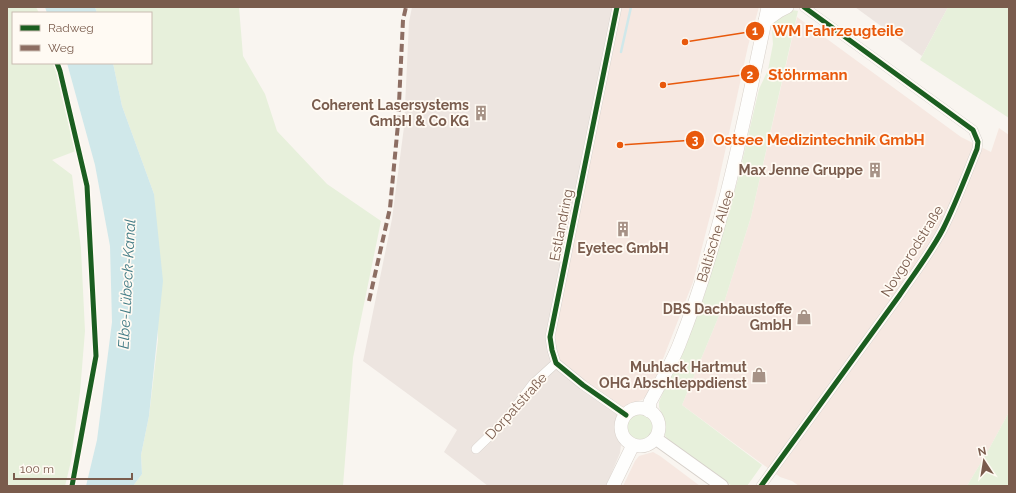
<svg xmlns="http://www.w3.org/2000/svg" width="1016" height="493" font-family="Raleway,sans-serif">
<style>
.commercial{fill:#f6e8e1}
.industrial{fill:#ede5e0}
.green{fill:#e7f0db}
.water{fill:#d0e8ea}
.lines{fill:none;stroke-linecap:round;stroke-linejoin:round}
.stream{stroke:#d0e8ea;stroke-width:2.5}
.minor-casing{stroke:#d7d1cb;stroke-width:10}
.tertiary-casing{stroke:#d7d1cb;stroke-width:14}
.secondary-casing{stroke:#d9d2cb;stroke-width:14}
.minor{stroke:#fefefd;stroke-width:9}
.tertiary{stroke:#fefefd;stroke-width:12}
.secondary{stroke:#fefefd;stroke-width:13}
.quiet{stroke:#8d6e63;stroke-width:4;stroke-dasharray:8 4;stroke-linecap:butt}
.cycleway-casing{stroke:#fffaf3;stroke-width:8}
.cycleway{stroke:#1b5e20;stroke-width:5}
.labels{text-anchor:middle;stroke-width:3.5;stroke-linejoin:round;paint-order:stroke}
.poi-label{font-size:14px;font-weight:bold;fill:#7a5c4d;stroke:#fffaf3;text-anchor:end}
.street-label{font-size:14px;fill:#7a5c4d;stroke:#fffaf3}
.water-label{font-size:15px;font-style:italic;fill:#437c86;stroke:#fffaf3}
.leader{fill:none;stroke:#e8590c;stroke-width:1.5}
.callout-dot{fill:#e8590c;stroke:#fffaf3;stroke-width:1.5}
.mark-label{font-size:12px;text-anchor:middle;font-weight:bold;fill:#fff}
.callout-label{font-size:15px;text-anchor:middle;font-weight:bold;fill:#e8590c;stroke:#fffaf3;stroke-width:3.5;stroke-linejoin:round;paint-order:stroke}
</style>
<rect width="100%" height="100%" fill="#f9f5f0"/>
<g class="commercial">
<path d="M 617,7 L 759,7 L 748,46 L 716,193 L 693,282 L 654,382 L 648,394 L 642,400 L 629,404 L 621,411 L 556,363 L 553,321 Z"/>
<path d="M 797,17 L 961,137 L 991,152 L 999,128 L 1009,135 L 1009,412 L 989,449 L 967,486 L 799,486 L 792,481 L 780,477 L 682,405 L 723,306 L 751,217 Z"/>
<path d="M 653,452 L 660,456 L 700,486 L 623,486 L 635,461 L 639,456 Z"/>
</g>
<g class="industrial">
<path d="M 412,7 L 617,7 L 553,321 L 556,363 L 621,411 L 616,422 L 616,434 L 621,445 L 620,453 L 606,486 L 488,486 L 444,452 L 457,430 L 363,361 L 392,219 L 404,127 L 409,22 Z"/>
<path d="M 855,7 L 948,7 L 922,56 Z"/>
</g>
<g class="green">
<path d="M 7,7 L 36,7 L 39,13 L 13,13 L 13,63 L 60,63 L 64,72 L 81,149 L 52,160 L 72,175 L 81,249 L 85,331 L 80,392 L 71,461 L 65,486 L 7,486 Z"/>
<path d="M 95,7 L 239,7 L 243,56 L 265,94 L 277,131 L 327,184 L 381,221 L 353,358 L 343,486 L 133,486 L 142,474 L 141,455 L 149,416 L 158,340 L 154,194 L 122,106 L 113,63 L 151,63 L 151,13 L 97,13 Z"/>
<path d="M 948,7 L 1009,7 L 1009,118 L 920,60 Z"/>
<path d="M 792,10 L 798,11 L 751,217 L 723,306 L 682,405 L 762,465 L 747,486 L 732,486 L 668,440 L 664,434 L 664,419 L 659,407 L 659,402 L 702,298 L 719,246 L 738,179 L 759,89 L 768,70 L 773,44 L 772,32 L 775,21 Z"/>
<circle cx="640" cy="426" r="14"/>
<path d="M 1009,412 L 1009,486 L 967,486 L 989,449 Z"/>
</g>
<g class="water">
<path d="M 45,7 L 95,7 L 97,13 L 47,13 Z"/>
<path d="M 67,63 L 113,63 L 122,106 L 154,194 L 163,281 L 149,416 L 141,455 L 142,474 L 133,486 L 86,486 L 97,440 L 112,322 L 110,246 L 95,165 Z"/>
</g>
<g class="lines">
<path class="stream" d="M 621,52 L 631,7"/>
<g class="minor-casing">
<g id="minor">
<path d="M 617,7 L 550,337 L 552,350 L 556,363 L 583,385 L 626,415"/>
<path d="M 476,449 L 506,420 L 533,384 L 556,363"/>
<path d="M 761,486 L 899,296 C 914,274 931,252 943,229 C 956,203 966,176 977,149 L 978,142 L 973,130 L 804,7"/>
</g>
</g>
<g class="tertiary-casing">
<path id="tertiary" d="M 655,438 L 722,486"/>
</g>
<g class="secondary-casing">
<g id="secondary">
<path d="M 765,21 L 779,11 L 787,7"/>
<circle cx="640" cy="427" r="19"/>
<path d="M 649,411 L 650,402 C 660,383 671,365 679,345 C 722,237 744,121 768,7"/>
<path d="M 613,486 L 633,445"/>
</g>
</g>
<use href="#minor" class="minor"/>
<use href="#tertiary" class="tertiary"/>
<use href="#secondary" class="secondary"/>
<path class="quiet" d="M 369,301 L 390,208 L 398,124 L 403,20 L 406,7"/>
<g class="cycleway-casing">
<g id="cycleway">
<path d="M 617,7 L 550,337 L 552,350 L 556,363 L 583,385 L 626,415"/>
<path d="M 57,63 L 60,71 L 87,186 L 96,356 L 72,486"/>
<path d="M 761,486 L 899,296 C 914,274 931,252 943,229 C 956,203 966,176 977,149 L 978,142 L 973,130 L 804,7"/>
</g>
</g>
<use href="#cycleway" class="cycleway"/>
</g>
<defs>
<g id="building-bare" transform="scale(1.2)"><path d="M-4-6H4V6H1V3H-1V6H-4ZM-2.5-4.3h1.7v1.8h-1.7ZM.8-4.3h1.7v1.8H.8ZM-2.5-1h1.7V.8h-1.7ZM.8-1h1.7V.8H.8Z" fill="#a69286" stroke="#fffaf3" stroke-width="2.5" paint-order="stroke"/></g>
<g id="shop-bare" transform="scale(1.2)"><path d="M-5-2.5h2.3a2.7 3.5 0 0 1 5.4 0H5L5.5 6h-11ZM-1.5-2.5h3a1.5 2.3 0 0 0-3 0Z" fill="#a69286" stroke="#fffaf3" stroke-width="2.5" paint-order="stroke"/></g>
</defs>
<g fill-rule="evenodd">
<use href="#building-bare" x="481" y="113"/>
<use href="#building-bare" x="875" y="170"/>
<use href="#building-bare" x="623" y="229"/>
<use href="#shop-bare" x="804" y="317"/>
<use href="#shop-bare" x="759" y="375"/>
</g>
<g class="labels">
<g class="poi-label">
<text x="469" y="110">Coherent Lasersystems<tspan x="469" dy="16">GmbH &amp; Co KG</tspan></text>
<text x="863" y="175">Max Jenne Gruppe</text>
<text x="623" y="253" text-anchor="middle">Eyetec GmbH</text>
<text x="792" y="314">DBS Dachbaustoffe<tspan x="792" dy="16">GmbH</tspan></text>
<text x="747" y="372">Muhlack Hartmut<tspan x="747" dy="16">OHG Abschleppdienst</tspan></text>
</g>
<g class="street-label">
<text transform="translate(561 225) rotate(-79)" y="5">Estlandring</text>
<text transform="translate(715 236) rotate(-73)" y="5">Baltische Allee</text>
<text transform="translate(912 251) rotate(-58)" y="5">Novgorodstraße</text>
<text transform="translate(516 406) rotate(-48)" y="5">Dorpatstraße</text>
</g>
<g class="water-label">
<text transform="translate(127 284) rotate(-87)" y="5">Elbe-Lübeck-Kanal</text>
</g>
</g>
<path class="leader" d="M685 42L755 31M663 85L750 74M620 145L695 140"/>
<g class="callout-dot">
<circle cx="685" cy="42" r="4"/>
<circle cx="663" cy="85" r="4"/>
<circle cx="620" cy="145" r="4"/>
<circle cx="755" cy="31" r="10"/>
<circle cx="750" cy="74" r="10"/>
<circle cx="695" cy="140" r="10"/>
</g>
<g class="mark-label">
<text x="755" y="35">1</text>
<text x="750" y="79">2</text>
<text x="695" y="144">3</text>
</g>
<g class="callout-label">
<text x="838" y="36">WM Fahrzeugteile</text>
<text x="808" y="80">Stöhrmann</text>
<text x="819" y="145">Ostsee Medizintechnik GmbH</text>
</g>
<rect width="1016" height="493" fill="none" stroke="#7a5c4d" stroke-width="16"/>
<rect x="12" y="12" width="140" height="52" fill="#fffaf3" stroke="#cabbb1"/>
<rect x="20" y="25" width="20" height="6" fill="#1b5e20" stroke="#cabbb1"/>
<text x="48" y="32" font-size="12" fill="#7a5c4d">Radweg</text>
<rect x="20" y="45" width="20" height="6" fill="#8d6e63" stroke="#cabbb1"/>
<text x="48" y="52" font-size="12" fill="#7a5c4d">Weg</text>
<g transform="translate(984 461) rotate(348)" stroke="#fffaf3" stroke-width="3" paint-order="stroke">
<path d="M0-3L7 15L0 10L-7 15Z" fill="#7a5c4d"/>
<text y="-6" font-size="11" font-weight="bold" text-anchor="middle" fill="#7a5c4d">N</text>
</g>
<path d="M14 473v6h118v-6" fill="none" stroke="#7a5c4d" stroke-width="2"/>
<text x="20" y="473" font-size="12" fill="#7a5c4d" stroke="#fffaf3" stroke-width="3" paint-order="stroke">100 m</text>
</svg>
